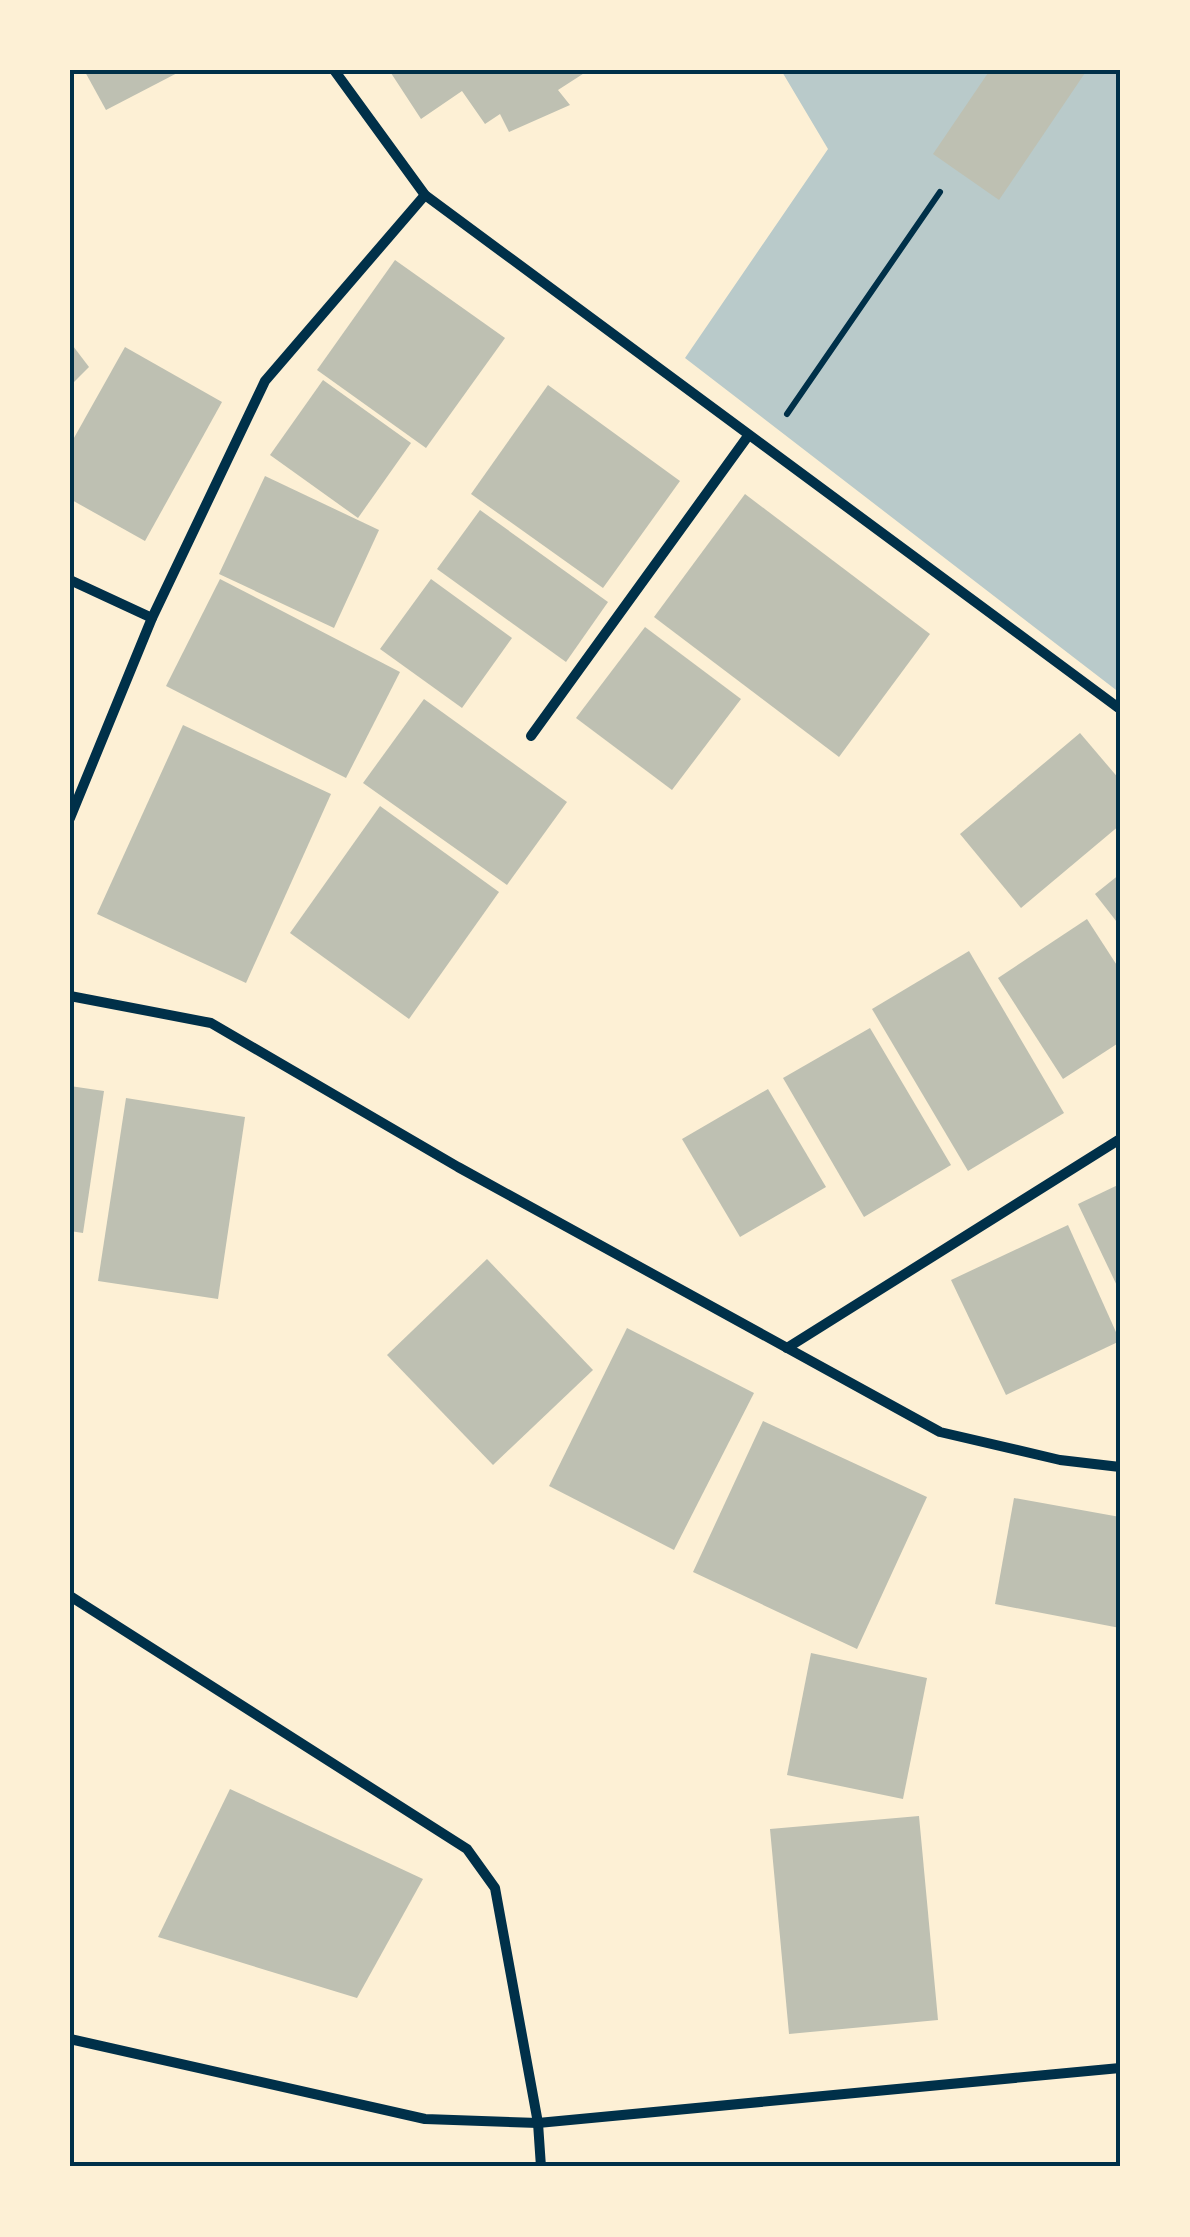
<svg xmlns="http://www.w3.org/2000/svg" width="1190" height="2237" font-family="'Source Sans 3',sans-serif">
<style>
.green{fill:#b9caca}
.building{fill:#bec0b2}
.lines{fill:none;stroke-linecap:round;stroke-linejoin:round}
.path{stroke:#003049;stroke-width:6}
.minor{stroke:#003049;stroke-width:10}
.neatline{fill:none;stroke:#003049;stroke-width:4}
</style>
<rect width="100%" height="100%" fill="#fdf0d5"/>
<path class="green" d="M 781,70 L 1120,70 L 1120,693 L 685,358 L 828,149 Z"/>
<g class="building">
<path d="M 84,70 L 183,70 L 106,110 Z"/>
<path d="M 389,70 L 589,70 L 558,90 L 570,105 L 509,132 L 500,114 L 485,124 L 462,91 L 421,119 Z"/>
<path d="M 990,70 L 1087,70 L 999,200 L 933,154 Z"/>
<path d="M 395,260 L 505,338 L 426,448 L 317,370 Z"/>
<path d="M 70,342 L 89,367 L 70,386 Z"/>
<path d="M 125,347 L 222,402 L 145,541 L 70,499 L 70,445 Z"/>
<path d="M 323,380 L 411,443 L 358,518 L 270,455 Z"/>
<path d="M 548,385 L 680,481 L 603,588 L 471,494 Z"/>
<path d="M 265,476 L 379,530 L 334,628 L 219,574 Z"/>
<path d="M 745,494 L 930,634 L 839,757 L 654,617 Z"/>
<path d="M 480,510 L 608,602 L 566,662 L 437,569 Z"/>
<path d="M 220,579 L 400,672 L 346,778 L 166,686 Z"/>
<path d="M 431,579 L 512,638 L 462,708 L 380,649 Z"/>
<path d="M 645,627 L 741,699 L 672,790 L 576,718 Z"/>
<path d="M 424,699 L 567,802 L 507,885 L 363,783 Z"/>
<path d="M 183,725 L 331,794 L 246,983 L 97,914 Z"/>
<path d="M 1080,733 L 1120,780 L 1120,825 L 1021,908 L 960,834 Z"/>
<path d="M 380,806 L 499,892 L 409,1019 L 290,933 Z"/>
<path d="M 1120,874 L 1120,926 L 1095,894 Z"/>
<path d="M 1087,919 L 1120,970 L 1120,1042 L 1063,1079 L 998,978 Z"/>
<path d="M 969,951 L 1064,1113 L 968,1171 L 872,1009 Z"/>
<path d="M 870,1028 L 951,1165 L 864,1217 L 783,1078 Z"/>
<path d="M 70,1086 L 104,1091 L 83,1233 L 70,1231 Z"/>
<path d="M 768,1089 L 826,1187 L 740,1237 L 682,1139 Z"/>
<path d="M 126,1098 L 245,1117 L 218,1299 L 98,1281 Z"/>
<path d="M 1120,1184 L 1120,1292 L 1078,1204 Z"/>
<path d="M 1068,1225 L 1120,1341 L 1006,1395 L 951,1280 Z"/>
<path d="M 487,1259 L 593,1370 L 493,1465 L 387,1355 Z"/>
<path d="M 627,1328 L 754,1393 L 674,1550 L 549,1486 Z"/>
<path d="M 763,1421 L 927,1497 L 857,1649 L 693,1572 Z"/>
<path d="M 1014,1498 L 1120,1517 L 1120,1628 L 995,1604 Z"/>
<path d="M 811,1653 L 927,1678 L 903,1799 L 787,1775 Z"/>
<path d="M 230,1789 L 423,1879 L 357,1998 L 158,1937 Z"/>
<path d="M 919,1816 L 938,2020 L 789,2034 L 770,1829 Z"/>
</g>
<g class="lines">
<path class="path" d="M 787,414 L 940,192"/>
<g class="minor">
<path d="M 334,70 L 425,195 L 1120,709"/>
<path d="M 70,580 L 152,618"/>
<path d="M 531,736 L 748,436"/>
<path d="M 70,818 L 152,618 L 265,381 L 425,195"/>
<path d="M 70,996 L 211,1023 L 458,1167 L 940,1432 L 1060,1460 L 1120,1467"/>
<path d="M 787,1348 L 1120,1139"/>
<path d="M 70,1596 L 467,1849 L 495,1888 L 538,2123 L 541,2167"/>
<path d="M 70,2039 L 425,2119 L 538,2123 L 1120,2068"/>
</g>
</g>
<rect width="1190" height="2237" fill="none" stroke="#fdf0d5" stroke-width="145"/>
<rect x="72" y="72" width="1046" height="2092" class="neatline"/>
</svg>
